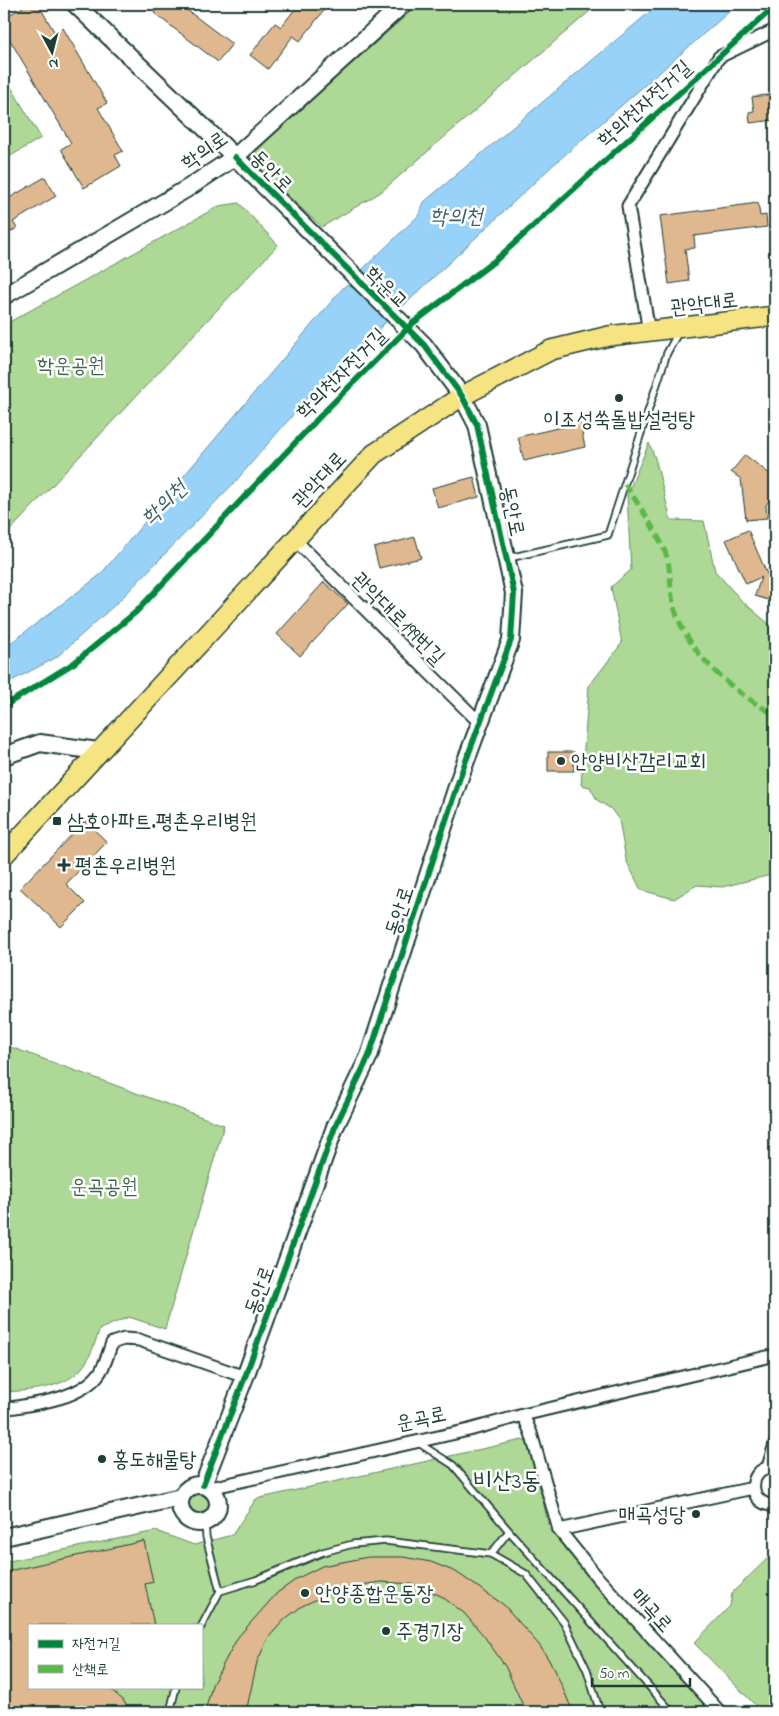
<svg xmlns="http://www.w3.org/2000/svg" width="779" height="1716" font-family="'Indie Flower','Poor Story',sans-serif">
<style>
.green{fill:#add895;stroke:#668a64;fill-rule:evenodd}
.water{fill:#99d2f9;stroke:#6896aa}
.building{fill:#dfb890;stroke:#1f3d34}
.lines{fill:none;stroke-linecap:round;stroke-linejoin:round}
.lane-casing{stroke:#1f3d34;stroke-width:9}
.street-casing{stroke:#1f3d34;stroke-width:15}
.secondary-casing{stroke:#1f3d34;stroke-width:20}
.primary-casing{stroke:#1f3d34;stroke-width:22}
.lane{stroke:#fff;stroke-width:5.5}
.street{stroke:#fff;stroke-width:11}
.secondary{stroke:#fff;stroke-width:16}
.primary{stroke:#f6e381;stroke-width:19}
.quiet{stroke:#58b947;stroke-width:5;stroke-dasharray:10 5;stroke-linecap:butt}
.cycleway-casing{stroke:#fff;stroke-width:9}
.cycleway{stroke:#00873e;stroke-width:6}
.poi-dot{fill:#1f3d34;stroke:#fff;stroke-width:2}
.labels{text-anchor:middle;stroke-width:5;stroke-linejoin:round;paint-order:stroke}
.street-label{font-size:21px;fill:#1f3d34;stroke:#fff}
.park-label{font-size:21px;fill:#42644c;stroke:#fff}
.poi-label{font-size:21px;fill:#1f3d34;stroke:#fff;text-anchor:start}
.water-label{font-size:22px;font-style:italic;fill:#3e6265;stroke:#fff}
.quarter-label{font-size:24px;fill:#1f3d34;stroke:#fff}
</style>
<rect width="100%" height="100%" fill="#fff"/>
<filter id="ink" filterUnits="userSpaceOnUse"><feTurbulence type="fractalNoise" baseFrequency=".02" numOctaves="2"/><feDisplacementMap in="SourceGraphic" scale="10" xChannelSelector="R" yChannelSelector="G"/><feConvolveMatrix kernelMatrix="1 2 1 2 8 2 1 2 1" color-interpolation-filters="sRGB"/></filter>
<g filter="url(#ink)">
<g class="green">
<path d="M 419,4 L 598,4 L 381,192 L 322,227 L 246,158 Z"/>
<path d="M 4,75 L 41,138 L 4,160 Z"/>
<path d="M 239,203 L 278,245 L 4,537 L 4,325 L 219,206 Z"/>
<path d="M 649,443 L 655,458 L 671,520 L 704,521 L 715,571 L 742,601 L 775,629 L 775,874 L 722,887 L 697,885 L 674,899 L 641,890 L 626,860 L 619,820 L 611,809 L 597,800 L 590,787 L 581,785 L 589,686 L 622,643 L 611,587 L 631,570 L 627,495 Z"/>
<path d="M 4,1041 L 5,1045 L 224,1125 L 165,1329 L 129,1317 L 100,1329 C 96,1339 93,1350 88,1359 C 72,1389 34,1390 4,1392 Z"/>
<path d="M 522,1440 L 531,1444 L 549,1529 L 711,1712 L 4,1712 L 4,1562 L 156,1531 L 194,1545 L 232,1535 L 256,1499 ZM 29,1625 L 201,1625 L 201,1687 L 29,1687 Z"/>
<circle cx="199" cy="1504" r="12"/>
<path d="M 775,1551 L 775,1712 L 762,1712 L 694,1643 L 730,1606 L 732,1593 Z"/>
</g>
<path class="water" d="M 659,4 L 738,4 L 551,167 L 318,386 L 234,483 L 118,602 L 57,657 L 4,685 L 4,648 L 100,575 L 342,289 L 418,216 L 424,202 Z"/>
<g class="building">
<path d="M 28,4 L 38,4 L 55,33 L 63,28 L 107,103 L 98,108 L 123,151 L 115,155 L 121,166 L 84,188 L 61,149 L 71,143 L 4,30 L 4,18 Z"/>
<path d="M 161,4 L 179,4 L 232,44 L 218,62 L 154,13 Z"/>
<path d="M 299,4 L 329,4 L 300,41 L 293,36 L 268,69 L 250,55 L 275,23 L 281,27 Z"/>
<path d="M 775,94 L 775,120 L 750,123 L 749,112 L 754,111 L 752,97 Z"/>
<path d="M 45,177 L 56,196 L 13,222 L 17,228 L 4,236 L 4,201 Z"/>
<path d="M 758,203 L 760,216 L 766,215 L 767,227 L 694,236 L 695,248 L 685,249 L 689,281 L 669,284 L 660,216 Z"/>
<path d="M 580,423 L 585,447 L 524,461 L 518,437 Z"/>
<path d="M 745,455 L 775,478 L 775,493 L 766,505 L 767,518 L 746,520 L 741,479 L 731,472 Z"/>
<path d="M 474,477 L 479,497 L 438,508 L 432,488 Z"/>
<path d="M 748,530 L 767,574 L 775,577 L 775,602 L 755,596 L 761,577 L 746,584 L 726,540 Z"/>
<path d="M 415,537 L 421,558 L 379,568 L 374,548 Z"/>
<path d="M 324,582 L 348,604 L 300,656 L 277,634 Z"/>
<rect x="548" y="752" width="26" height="19"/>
<path d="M 85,821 L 107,842 L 66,884 L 85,903 L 61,927 L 20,888 Z"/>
<path d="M 144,1541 L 153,1582 L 145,1584 L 154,1625 L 29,1625 L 29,1687 L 108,1687 L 123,1700 L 130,1712 L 4,1712 L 4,1572 Z"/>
<path d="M 368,1557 L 403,1557 L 431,1562 L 456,1572 L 504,1605 L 540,1646 L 555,1670 L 573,1712 L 526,1712 L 505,1666 L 484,1636 L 464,1613 L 441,1596 L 412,1584 L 381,1582 L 355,1586 L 328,1594 L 302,1606 L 285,1619 L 268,1638 L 257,1662 L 246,1712 L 205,1712 L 212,1685 L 238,1637 L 277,1593 L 298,1578 L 322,1566 Z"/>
</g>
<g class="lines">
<g class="lane-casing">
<g id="lane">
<path d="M 509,558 L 608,535 L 667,353 L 679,331"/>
<path d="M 417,1442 L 453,1465 L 509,1531 L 491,1554"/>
<path d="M 205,1523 L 206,1537 L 220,1591"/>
<path d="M 509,1531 L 672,1712"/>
<path d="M 201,1627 L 220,1591 L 256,1580 L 323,1552 L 353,1544 L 386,1541 L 491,1554 L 526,1574 L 564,1622 L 587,1670 L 600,1712"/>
<path d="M 170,1712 L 176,1687"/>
</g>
</g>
<g class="street-casing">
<g id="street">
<path d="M 649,332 L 628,206 L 719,57 L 775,30"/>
<path d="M 293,538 L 479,722"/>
<path d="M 4,1409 C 33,1404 78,1400 98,1375 C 105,1367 108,1353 112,1343 L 124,1339 L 139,1340 L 245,1377"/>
<path d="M 523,1415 L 775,1355"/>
<path d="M 768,1467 L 775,1444"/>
<path d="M 775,1467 C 745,1467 748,1507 775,1505"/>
<path d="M 210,1488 L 469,1430 L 523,1415 L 531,1433 L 559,1530 L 597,1577 L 720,1712"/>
<path d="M 559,1530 L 753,1488"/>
</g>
</g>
<g class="secondary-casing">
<g id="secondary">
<path d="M 75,4 L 235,157 L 424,345 L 462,396 L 477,425 L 514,593 L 511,640 L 461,774 L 369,1056 L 335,1127 L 245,1377 L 203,1485"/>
<path d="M 4,296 L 188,188 L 235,157 L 403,4"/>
<path d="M 4,756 L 40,743 L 98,751"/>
<circle cx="199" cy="1504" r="19"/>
<path d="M 4,1537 L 181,1497"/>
</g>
</g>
<g class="primary-casing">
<path id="primary" d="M 4,855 L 374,454 L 462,396 L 551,350 L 609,336 L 775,316"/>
</g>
<use href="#lane" class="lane"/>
<use href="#street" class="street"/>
<use href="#secondary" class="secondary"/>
<use href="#primary" class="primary"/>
<path class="quiet" d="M 625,484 C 639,506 656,529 666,554 C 672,571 669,592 675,610 C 690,657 734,692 775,715"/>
<g class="cycleway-casing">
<g id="cycleway">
<path d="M 4,706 L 74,663 L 136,612 L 327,409 L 413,323 L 497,259 L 775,6"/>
<path d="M 203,1485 L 245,1377 L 335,1127 L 369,1056 L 461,774 L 511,640 L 514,593 L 477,425 L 462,396 L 424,345 L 235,157"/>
</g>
</g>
<use href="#cycleway" class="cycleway"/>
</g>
</g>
<g class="poi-dot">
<circle cx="619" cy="398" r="5"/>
<circle cx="561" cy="761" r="5"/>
<rect x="52" y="816" width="10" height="10" rx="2.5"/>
<path d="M61.5 857.5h5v5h5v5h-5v5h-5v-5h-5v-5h5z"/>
<circle cx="102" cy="1459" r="5"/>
<circle cx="696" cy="1514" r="5"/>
<circle cx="305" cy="1593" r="5"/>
<circle cx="386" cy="1631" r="5"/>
</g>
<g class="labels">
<g class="street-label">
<text transform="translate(644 103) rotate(-42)" y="7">학의천자전거길</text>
<text transform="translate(204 150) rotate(-35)" y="7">학의로</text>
<text transform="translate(272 171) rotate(46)" y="7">동안로</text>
<text transform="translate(387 287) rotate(44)" y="7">학운교</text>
<text transform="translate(704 303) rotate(-7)" y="7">관악대로</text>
<text transform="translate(341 373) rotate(-45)" y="7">학의천자전거길</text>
<text transform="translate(319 479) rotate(-47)" y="7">관악대로</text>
<text transform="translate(513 511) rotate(78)" y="7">동안로</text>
<text transform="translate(399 618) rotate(45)" y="7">관악대로199번길</text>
<text transform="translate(399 911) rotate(-72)" y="7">동안로</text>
<text transform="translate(259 1290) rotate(-70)" y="7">동안로</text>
<text transform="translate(421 1418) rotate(-12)" y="7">운곡로</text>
<text transform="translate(652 1610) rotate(48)" y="7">매곡로</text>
</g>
<g class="park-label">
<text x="71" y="372">학운공원</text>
<text x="104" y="1193">운곡공원</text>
</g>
<g class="poi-label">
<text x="619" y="426" text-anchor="middle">이조성쑥돌밥설렁탕</text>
<text x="571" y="768">안양비산감리교회</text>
<text x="67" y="828">삼호아파트.평촌우리병원</text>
<text x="75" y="872">평촌우리병원</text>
<text x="112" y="1466">홍도해물탕</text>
<text x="686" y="1521" text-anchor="end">매곡성당</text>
<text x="315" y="1600">안양종합운동장</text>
<text x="396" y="1638">주경기장</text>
</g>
<g class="water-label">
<text x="456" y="223">학의천</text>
<text transform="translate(163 502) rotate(-44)" y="8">학의천</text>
</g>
<g class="quarter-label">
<text x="507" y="1488">비산3동</text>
</g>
</g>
<rect width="779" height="1716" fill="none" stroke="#fff" stroke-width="20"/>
<rect x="10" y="10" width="759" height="1696" fill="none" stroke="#1f3d34" stroke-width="2" filter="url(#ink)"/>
<rect x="28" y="1624" width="175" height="65" fill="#ffffff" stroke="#a5b1ae"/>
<rect x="38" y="1640" width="25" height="8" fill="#00873e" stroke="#a5b1ae"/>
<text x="72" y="1648" font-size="15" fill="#1f3d34">자전거길</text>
<rect x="38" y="1665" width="25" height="8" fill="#58b947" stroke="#a5b1ae"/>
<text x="72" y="1674" font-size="15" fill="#1f3d34">산책로</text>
<g transform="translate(52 52) rotate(173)" stroke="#ffffff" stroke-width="4" paint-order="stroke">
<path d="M0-4L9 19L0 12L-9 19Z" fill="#1f3d34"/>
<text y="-8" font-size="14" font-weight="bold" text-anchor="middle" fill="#1f3d34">N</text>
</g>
<path d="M592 1678v8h98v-8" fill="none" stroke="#1f3d34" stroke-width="2.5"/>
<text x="599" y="1678" font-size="15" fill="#1f3d34" stroke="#ffffff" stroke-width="4" paint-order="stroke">50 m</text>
</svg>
